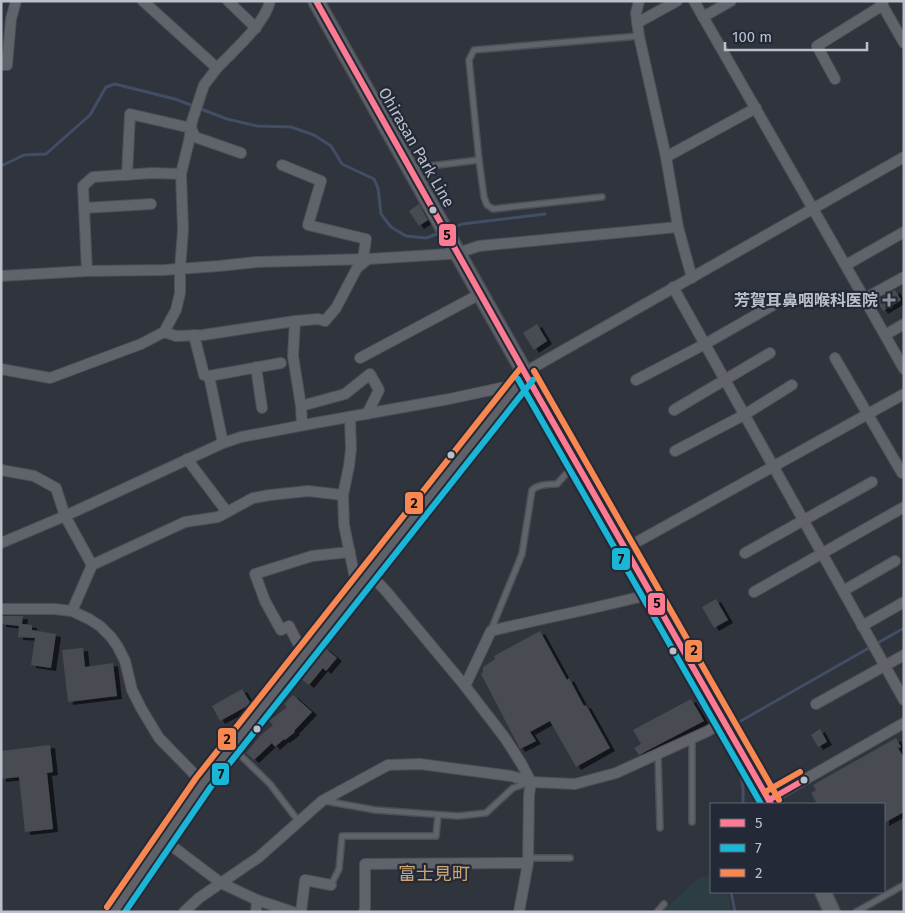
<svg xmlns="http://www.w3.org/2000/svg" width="905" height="913" font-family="'Fira Sans','Noto Sans JP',sans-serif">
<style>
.green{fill:#2d3e43}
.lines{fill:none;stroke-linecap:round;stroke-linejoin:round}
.stream{stroke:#424d66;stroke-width:3}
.building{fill:#484b52;filter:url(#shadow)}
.lane-casing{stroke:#4c4f55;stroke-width:8}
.street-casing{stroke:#4c4f55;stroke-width:12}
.secondary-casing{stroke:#4c4f55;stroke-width:18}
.lane{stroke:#60636a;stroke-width:5}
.street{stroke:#60636a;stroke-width:10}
.secondary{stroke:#5e6168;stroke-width:15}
.bus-1-casing{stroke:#232937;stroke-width:10}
.bus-2-casing{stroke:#232937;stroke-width:10}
.bus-3-casing{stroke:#232937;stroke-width:10}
.bus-1{stroke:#fe7a93;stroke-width:6}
.bus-2{stroke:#1ab6d8;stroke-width:6}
.bus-3{stroke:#f88751;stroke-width:6}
.bus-dot{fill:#bcc0cb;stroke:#232937;stroke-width:2}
.poi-dot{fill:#8b8f99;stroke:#232937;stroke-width:2}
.labels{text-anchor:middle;stroke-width:4.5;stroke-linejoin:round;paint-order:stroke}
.street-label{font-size:16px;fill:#bcc0cb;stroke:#232937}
.poi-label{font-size:16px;font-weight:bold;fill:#bcc0cb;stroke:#232937;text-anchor:end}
.neighbourhood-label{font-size:18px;fill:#cda575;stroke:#232937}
.line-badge{stroke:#232937;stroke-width:2}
.pale-badge-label{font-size:14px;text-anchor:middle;font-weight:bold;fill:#111}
</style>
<defs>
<filter id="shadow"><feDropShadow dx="5" dy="3" stdDeviation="0" flood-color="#0009"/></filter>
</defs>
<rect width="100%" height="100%" fill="#30343c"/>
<path class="green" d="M 711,876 L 711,892 L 728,892 L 731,912 L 662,912 L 700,877 Z"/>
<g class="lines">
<g class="stream">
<path d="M 1,166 L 24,155 L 46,154 L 90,115 L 106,87 L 115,84 L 175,99 L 227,119 L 257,126 L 291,127 L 314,135 L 331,146 L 342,164 L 374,179 L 378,188 L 381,214 L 391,227 L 406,236 L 426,238 L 437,234"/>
<path d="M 453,228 L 462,224 L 545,214"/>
<path d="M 736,732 L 736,730 L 739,722 L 904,628"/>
<path d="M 740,763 L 743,790 L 743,804"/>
<path d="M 731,892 L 735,912"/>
</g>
</g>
<g class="building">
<path d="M 419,204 L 428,220 L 419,226 L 409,211 Z"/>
<path d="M 895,290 L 901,300 L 883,311 L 876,300 Z"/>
<path d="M 537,324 L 547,341 L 534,350 L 523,333 Z"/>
<path d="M 716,599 L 728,620 L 714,628 L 702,607 Z"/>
<path d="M 1,616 L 23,616 L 22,624 L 32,625 L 32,630 L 56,634 L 51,668 L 31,665 L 35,638 L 18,637 L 19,626 L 1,624 Z"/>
<path d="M 540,631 L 567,680 L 569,678 L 584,706 L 586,705 L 610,748 L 576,767 L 550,721 L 530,732 L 536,741 L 520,749 L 481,674 L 483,672 L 483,667 L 495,659 L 494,656 Z"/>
<path d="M 324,647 L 337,658 L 326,671 L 323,668 L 309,685 L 300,678 Z"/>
<path d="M 83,648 L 85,667 L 113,663 L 117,696 L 68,702 L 62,650 Z"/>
<path d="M 242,689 L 251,704 L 220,721 L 212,706 Z"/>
<path d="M 293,695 L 312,712 L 294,731 L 295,732 L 285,740 L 284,739 L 275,747 L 272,743 L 254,760 L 246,753 L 261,735 L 273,725 L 269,721 L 287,707 L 284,704 Z"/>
<path d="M 691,699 L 704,721 L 639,755 L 634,748 L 641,744 L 633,730 Z"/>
<path d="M 820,729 L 827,742 L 818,747 L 811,735 Z"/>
<path d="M 896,738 L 901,747 L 898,748 L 904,758 L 904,812 L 884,823 L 884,804 L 817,804 L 811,793 L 816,790 L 813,785 Z"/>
<path d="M 50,745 L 53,772 L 47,773 L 53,829 L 25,832 L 19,777 L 1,779 L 1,751 Z"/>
</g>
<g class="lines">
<g class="lane-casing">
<g id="lane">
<path d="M 479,160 L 469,60 L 474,50 L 639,36"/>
<path d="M 413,168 L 479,160 L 484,197 L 487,205 L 493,209 L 602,197"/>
<path d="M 491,630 L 522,554 L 532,490 C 537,485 550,484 557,484 L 574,465"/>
<path d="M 692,739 L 692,822"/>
<path d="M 234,749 L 270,784 L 299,822"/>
<path d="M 658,754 L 660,828"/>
<path d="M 325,801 L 375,810 L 458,816 L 486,813 L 513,788 L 528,783"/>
<path d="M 528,858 L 570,858"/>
<path d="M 331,885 L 339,869 L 342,836 L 436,836 L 438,815"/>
<path d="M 657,912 L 664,904"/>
<path d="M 856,912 L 904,885"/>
</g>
</g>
<g class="street-casing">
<g id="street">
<path d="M 143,1 L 217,68 C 233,51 265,24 270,1"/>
<path d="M 228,1 L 256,28"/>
<path d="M 639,1 L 636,13 L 639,36 L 666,157 L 678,227 L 692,278"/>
<path d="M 694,1 C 765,124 835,246 904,369"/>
<path d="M 880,1 L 904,43"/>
<path d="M 703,17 L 731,1"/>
<path d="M 637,23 L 677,1"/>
<path d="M 1,65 L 7,65 L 11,19 L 16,1"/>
<path d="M 835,79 L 817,46 L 883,5"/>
<path d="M 666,157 L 756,108"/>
<path d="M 282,165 L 321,181 L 308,225 L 366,239 L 363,259"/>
<path d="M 127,175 L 130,114 L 191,128 L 195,137 L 241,153"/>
<path d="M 84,208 L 151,204"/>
<path d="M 846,265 L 904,232"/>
<path d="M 87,271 L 83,186 L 93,177 L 153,173 L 181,174"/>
<path d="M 1,276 L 87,271 L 164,270 L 219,266 L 257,262 L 368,259 L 449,254 L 458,253 L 479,246 L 678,227"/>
<path d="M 673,287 L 904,700"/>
<path d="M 864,299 L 904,277"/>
<path d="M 295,321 L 293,356 L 301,406 L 302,425"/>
<path d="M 164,332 L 176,336 L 203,335 L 295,321 L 318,319 L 325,321 L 336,308 L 357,268 L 368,259"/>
<path d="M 194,335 L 204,375 L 209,376"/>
<path d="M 885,335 L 904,324"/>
<path d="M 360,358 L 480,294"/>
<path d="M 835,358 L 902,473"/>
<path d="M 256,367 L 262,408"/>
<path d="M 1,369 L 50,378 L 141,344 L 164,332 L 176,310 L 180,293 L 180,269 L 183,230 L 181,174 L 189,141 L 192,121 L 204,85 L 217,68"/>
<path d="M 526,375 L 534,367 C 657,297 781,228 904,157"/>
<path d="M 636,380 L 705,344 L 775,304"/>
<path d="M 301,406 L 345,394 L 370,374 L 379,390 L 367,414"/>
<path d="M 674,410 L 770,353"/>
<path d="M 350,417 L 351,449 L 349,466 L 343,495 L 344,525 L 357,588"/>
<path d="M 223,443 L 209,376 L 281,363"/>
<path d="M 675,451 L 744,415 L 792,385"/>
<path d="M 187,459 L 227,512"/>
<path d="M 1,470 L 34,476 L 56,488 L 65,516 L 92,565"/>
<path d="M 1,543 L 65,516 L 223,443 L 241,437 L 315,423 L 449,399 L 505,387 L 517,388"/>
<path d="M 626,548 L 904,394"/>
<path d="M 745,553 L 872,482"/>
<path d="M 369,573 L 386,591 L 465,686 L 491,631 C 544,618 598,608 651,594"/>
<path d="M 843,591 L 895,561"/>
<path d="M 754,592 L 904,507"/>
<path d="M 1,609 L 54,609 L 72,611 L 89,619 L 100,626 L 111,637 L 118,647 L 125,661 L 132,690 L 141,708 L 159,738 L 203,783"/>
<path d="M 72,611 L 92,565 L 185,522 L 218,517 L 253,498 L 270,495 L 308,491 L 343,495"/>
<path d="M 862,626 L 904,602"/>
<path d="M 304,655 L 289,626 L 281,630 L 265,601 L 255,574 L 312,556 L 350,552"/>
<path d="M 465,686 L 505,738 L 521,763 L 531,782 L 529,795 L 528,863 L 519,912"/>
<path d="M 816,704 L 904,655"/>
<path d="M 769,800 L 904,723"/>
<path d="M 164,840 L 221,883 L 257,900 L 293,912"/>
<path d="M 184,912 L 199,898 L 259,857 L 322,801 L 388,765 L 420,764 L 511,776 L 531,782 L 575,784 L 616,773 L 708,731 L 724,721"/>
<path d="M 256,912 L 257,900"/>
<path d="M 301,912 L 305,880 L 331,885"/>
<path d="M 364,912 L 365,908 L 365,864 L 528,863"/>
</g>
</g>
<g class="secondary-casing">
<g id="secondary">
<path d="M 316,1 L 526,375 L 771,804"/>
<path d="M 823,892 L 832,912"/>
<path d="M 114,912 L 203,783 L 526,375"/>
</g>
</g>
<use href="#lane" class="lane"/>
<use href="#street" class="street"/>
<use href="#secondary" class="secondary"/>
<g class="bus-1-casing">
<g id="bus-1">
<path d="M 316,1 L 526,375 L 771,804"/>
<path d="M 769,800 L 804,780"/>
</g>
</g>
<g class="bus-2-casing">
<g id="bus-2">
<path d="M 518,379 L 761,804"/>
<path d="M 125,912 L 210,788 L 533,380"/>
</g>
</g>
<g class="bus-3-casing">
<g id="bus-3">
<path d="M 534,371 L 779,800"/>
<path d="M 765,792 L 800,772"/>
<path d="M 107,907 L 196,778 L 519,370"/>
</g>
</g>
<use href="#bus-1" class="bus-1"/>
<use href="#bus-2" class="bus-2"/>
<use href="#bus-3" class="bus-3"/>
</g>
<g class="bus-dot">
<circle cx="433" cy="210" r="4.5"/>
<circle cx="451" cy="455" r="4.5"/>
<circle cx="673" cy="651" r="4.5"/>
<circle cx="257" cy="729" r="4.5"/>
<circle cx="804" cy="780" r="4.5"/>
</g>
<path class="poi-dot" d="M886.5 292.5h5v5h5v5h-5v5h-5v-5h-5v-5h5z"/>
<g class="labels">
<g class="street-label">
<text transform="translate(417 147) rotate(60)" y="6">Ohirasan Park Line</text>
</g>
<g class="poi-label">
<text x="878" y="306">芳賀耳鼻咽喉科医院</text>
</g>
<g class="neighbourhood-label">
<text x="434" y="880">富士見町</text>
</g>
</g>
<g class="line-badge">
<rect x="438" y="223" width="19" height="24" rx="5" fill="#fe7a93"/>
<rect x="404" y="491" width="20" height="24" rx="5" fill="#f88751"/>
<rect x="611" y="547" width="20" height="24" rx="5" fill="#1ab6d8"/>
<rect x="647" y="592" width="19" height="24" rx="5" fill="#fe7a93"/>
<rect x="684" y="639" width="19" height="24" rx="5" fill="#f88751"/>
<rect x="217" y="727" width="20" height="24" rx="5" fill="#f88751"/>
<rect x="211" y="762" width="19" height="24" rx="5" fill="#1ab6d8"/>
</g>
<g class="pale-badge-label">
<text x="447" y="240">5</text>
<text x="414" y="508">2</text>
<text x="621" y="564">7</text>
<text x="657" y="608">5</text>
<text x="694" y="655">2</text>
<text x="227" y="744">2</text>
<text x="221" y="779">7</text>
</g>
<rect width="905" height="913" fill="none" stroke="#bcc0cb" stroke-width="5"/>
<rect x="710" y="803" width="175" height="90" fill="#232937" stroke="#606572"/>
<rect x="720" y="819" width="25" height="8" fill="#fe7a93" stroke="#606572"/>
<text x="755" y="828" font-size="15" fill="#bcc0cb">5</text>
<rect x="720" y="844" width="25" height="8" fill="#1ab6d8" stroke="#606572"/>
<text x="755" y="853" font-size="15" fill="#bcc0cb">7</text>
<rect x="720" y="869" width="25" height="8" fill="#f88751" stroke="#606572"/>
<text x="755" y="878" font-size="15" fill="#bcc0cb">2</text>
<path d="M725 42v8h142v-8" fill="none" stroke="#bcc0cb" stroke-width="2.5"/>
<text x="732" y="42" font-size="15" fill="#bcc0cb" stroke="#232937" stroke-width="4" paint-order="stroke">100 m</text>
</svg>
